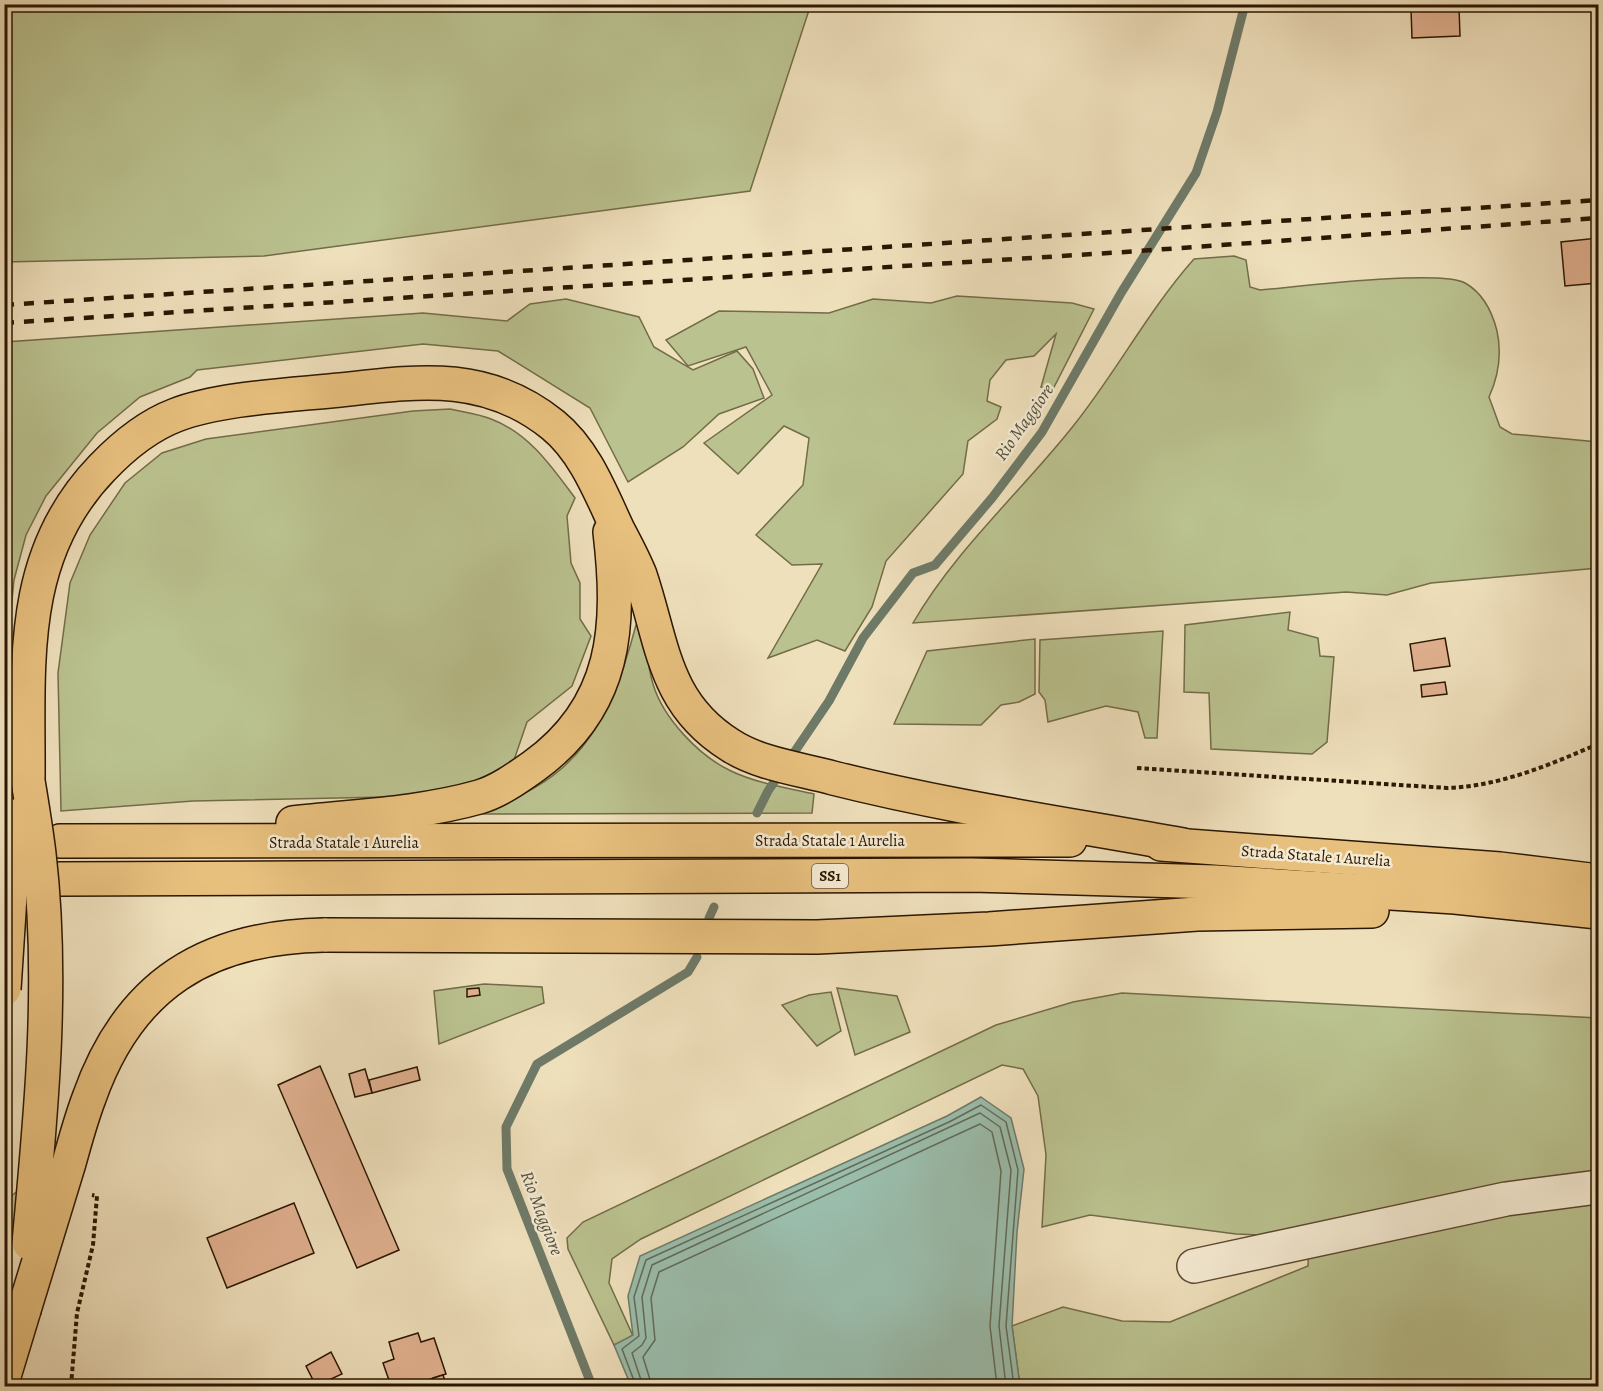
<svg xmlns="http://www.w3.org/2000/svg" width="1603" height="1391" font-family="Alegreya,serif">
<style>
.green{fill:#bac28f;stroke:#726c48;stroke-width:1.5}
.water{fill:#9abdac;stroke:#6e7a68;stroke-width:1.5}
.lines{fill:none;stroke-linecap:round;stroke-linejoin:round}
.shore{stroke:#626a56;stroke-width:1.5}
.stream{stroke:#6e7a68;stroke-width:9}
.building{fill:#e1b190;stroke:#2b1601;stroke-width:1.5}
.minor-casing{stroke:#5c4830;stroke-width:36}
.highway-casing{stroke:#2b1601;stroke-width:36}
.path{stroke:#2b1601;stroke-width:4;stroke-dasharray:4.5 3;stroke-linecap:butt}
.minor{stroke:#f5ebd3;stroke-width:33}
.highway{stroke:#e8c07e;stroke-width:33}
.rail{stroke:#2b1601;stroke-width:4.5;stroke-dasharray:10 10;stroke-linecap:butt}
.highway-bridge-casing{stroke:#2b1601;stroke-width:36;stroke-linecap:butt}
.highway-bridge{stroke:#e8c07e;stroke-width:33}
.labels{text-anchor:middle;stroke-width:5;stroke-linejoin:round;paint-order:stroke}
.shield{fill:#f5ebd3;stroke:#685640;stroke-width:1.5}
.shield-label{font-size:15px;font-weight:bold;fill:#2b1601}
.street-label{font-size:16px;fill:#2b1601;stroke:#f5ebd3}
.water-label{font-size:18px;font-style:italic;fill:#52503d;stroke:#f5ebd3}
</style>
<rect width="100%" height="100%" fill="#efe0bc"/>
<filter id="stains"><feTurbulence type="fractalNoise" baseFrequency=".00333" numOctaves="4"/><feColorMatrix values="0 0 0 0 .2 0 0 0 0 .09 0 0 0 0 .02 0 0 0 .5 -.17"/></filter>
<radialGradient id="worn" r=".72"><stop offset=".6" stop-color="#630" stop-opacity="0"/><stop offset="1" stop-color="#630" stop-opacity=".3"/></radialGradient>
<g class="green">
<path d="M 4,5 L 5,4 L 828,5 L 810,7 L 750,191 L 264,256 L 5,262 Z"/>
<path d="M 1234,256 L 1246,260 L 1250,287 L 1260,290 C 1296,287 1440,269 1465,283 C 1483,293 1492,311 1497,331 C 1502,354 1499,375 1489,397 L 1500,427 L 1512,434 L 1598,442 L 1598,568 L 1431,583 L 1387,595 L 1346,592 L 913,623 C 955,550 1022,491 1074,425 C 1117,371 1148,311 1194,259 Z"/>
<path d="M 957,296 L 1072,303 L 1094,309 L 1052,391 L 1041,387 L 1056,334 L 1034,356 L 1006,360 L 990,380 L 987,401 L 1001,407 L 997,419 L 968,441 L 963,474 L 886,561 L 872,607 L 845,651 L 817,640 L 768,658 L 822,564 L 792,565 L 756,535 L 803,485 L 809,438 L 784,426 L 738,474 L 704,443 L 772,395 L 746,347 L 688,366 L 666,340 L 719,311 L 829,313 L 873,299 L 931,303 Z"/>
<path d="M 566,299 L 639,317 L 654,347 L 693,370 L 737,351 L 753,369 L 764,398 L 719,414 L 683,447 L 628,482 L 590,408 L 498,351 L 423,344 L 197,370 L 190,377 L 140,397 L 97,433 L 46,496 L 26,535 L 14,580 L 5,668 L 5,342 L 423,313 L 507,321 L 530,304 Z"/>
<path d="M 450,409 C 463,412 479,414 491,419 C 529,433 552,467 575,498 L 567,516 L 571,563 L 580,583 L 580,619 L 591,636 L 572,686 L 527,722 L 513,763 L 477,783 L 433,796 L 193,801 L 61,811 L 58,673 L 70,583 L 90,535 L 125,483 L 162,453 L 206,439 L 413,411 Z"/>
<path d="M 1290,612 L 1288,630 L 1318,638 L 1320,656 L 1334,657 L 1327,742 L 1312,754 L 1211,749 L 1209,693 L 1184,692 L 1185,625 Z"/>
<path d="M 639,623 L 643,625 C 646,644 647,665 653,684 C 663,718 699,756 731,771 C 756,783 787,788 814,794 L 812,813 L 467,814 C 575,787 609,727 636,625 Z"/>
<path d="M 1163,631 L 1157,738 L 1145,738 L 1138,712 L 1106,706 L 1048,722 L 1045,700 L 1039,692 L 1040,640 Z"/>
<path d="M 1035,639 L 1035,694 L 1019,702 L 1001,705 L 981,725 L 894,724 L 927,651 Z"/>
<path d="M 484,984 L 542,987 L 544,1003 L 439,1044 L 434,991 Z"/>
<path d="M 837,988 L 897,996 L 910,1032 L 855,1055 Z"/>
<path d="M 831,992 L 841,1031 L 817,1046 L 782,1005 L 809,995 Z"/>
<path d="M 1122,993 L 1598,1018 L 1598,1386 L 1020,1386 L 1012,1326 L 1063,1307 L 1122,1321 L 1170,1322 L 1308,1266 L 1309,1237 L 1236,1234 L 1090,1215 L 1042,1227 L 1046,1155 L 1038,1096 L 1023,1069 L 1002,1065 L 641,1239 L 612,1259 L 609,1283 L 633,1336 L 614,1345 L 568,1249 L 567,1238 L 583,1222 L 996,1025 L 1073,1002 Z"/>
<path d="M 20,1189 L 13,1238 L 5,1274 L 5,1201 Z"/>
</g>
<path class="water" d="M 981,1097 L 1011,1118 L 1024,1169 L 1017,1232 L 1012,1326 L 1020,1386 L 631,1386 L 614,1345 L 633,1335 L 628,1296 L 640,1256 L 947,1116 Z"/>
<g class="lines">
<g class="shore">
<path d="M 636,1386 L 622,1349 L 639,1336 L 634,1297 L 646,1260 L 949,1122 L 981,1105 L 1006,1122 L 1018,1170 L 1006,1326 L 1014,1386"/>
<path d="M 643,1386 L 632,1353 L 642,1345 L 646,1338 L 642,1297 L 652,1265 L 980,1113 L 1000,1127 L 1011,1170 L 999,1326 L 1006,1386"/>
<path d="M 652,1386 L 643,1357 L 655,1340 L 651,1298 L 659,1272 L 980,1124 L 992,1132 L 1001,1171 L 990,1326 L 997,1386"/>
</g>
<g class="stream">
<path d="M 757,813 L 768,791 L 829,701 L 863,638 L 913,573 L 935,565 L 992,498 L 1042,432 L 1121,293 L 1196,173 L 1217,112 L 1245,4"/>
<path d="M 709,918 L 714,907"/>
<path d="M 592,1386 L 507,1169 L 506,1127 L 537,1064 L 688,972 L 697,957"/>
</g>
</g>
<g class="building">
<path d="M 1459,7 L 1460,36 L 1412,38 L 1411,9 Z"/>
<path d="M 1598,238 L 1598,283 L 1565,286 L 1561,242 Z"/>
<path d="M 1445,638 L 1450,666 L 1414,671 L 1410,644 Z"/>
<path d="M 1445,682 L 1447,694 L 1422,697 L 1421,685 Z"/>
<path d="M 479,988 L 480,995 L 467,997 L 467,989 Z"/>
<path d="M 320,1066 L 399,1250 L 357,1268 L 278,1085 Z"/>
<path d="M 417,1067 L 420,1080 L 372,1093 L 369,1080 Z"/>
<path d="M 365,1069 L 372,1093 L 355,1097 L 349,1074 Z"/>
<path d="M 294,1203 L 314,1253 L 227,1288 L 207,1238 Z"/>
<path d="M 418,1333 L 421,1342 L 434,1338 L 446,1374 L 409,1386 L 391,1386 L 383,1363 L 394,1359 L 389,1342 Z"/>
<path d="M 331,1352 L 342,1374 L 316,1386 L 306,1366 Z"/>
<path d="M 443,1375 L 446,1384 L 436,1386 L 433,1378 Z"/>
</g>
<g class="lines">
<g class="minor-casing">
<path id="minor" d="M 1194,1266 L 1506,1199 L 1598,1187"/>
</g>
<g class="highway-casing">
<g id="highway">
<path d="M 28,781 C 29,667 16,557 102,468 C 123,446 147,426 176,415 C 219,398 292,395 340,390 C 419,381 486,371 553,425 C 585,451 601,494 618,530 C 626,545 634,560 640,575 C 663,643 663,703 730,745 C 759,764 800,769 833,778 C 948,807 1067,824 1183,845"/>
<path d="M 293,823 C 354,816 419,814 479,797 C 499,791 517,778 534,766 C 617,706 621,626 610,532"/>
<path d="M 60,841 L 1070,840"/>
<path d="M 1161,844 L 1500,869 L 1598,881"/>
<path d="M 60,879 L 972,875 L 1215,882 L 1455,897 L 1598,912"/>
<path d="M 324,935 L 817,937 L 989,929 L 1197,914 L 1372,911"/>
<path d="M 4,1376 L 24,1310"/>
</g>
</g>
<g class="path">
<path d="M 1137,768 L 1447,788 C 1501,786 1549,765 1598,744"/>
<path d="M 71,1386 L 77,1313 L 93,1245 L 97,1196 L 92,1195"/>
</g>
<use href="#minor" class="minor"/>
<use href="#highway" class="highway"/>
<g class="rail">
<path d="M 4,305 L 1598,200"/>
<path d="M 4,323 L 1125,252 L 1598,218"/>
</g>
<g class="highway-bridge-casing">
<g id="highway-bridge">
<path d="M 28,781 C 32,805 36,829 39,854 C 54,982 41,1115 29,1243"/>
<path d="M 4,989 L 10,896 L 23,813"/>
<path d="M 24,1310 C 39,1261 54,1212 69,1163 C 75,1141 81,1119 89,1098 C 129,984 207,937 324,935"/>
</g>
</g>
<use href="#highway-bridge" class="highway-bridge"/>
</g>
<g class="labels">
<rect class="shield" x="812" y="864" width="36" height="24" rx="4.5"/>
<g class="shield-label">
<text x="830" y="881">SS1</text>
</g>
<g class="street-label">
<text x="830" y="846">Strada Statale 1 Aurelia</text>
<text x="344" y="848">Strada Statale 1 Aurelia</text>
<text transform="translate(1316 855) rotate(4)" y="6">Strada Statale 1 Aurelia</text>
</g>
<g class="water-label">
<text transform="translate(1024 422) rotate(-55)" y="6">Rio Maggiore</text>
<text transform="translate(542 1213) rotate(69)" y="6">Rio Maggiore</text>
</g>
</g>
<rect width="1603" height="1391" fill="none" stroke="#efe0bc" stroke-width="24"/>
<rect x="6" y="6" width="1591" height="1379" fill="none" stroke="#2b1601" stroke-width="3"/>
<rect x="12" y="12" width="1579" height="1367" fill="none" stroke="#2b1601" stroke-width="1.5"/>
<rect width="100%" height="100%" filter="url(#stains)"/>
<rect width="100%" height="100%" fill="url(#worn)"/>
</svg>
